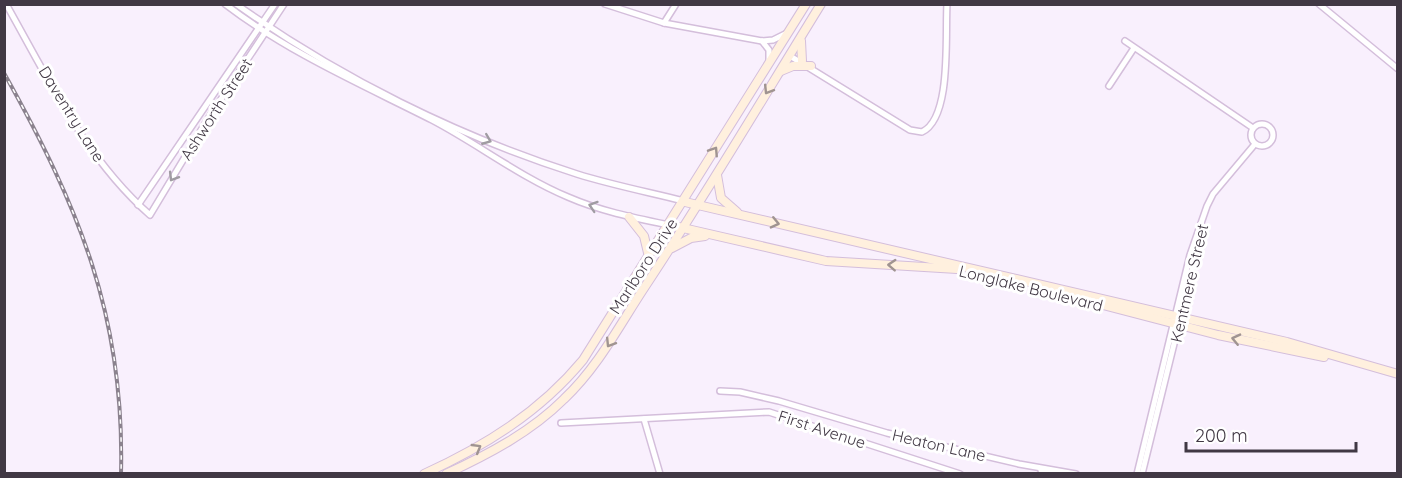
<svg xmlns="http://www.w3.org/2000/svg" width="1402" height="478" font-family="Quicksand,sans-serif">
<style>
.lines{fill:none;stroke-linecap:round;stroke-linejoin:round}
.minor-casing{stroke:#d4bedb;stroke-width:8}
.secondary-casing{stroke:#d4bedb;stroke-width:10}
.minor{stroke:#fff;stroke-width:5}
.secondary{stroke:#fff0de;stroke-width:8}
.rail-casing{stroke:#8b828e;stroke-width:4}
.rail{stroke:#fff;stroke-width:1.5;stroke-dasharray:4.5;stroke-linecap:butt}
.oneway{stroke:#a09491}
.oneway2{stroke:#a09ca2}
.labels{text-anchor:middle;stroke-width:6;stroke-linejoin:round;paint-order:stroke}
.street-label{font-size:16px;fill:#413844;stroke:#fff}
</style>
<rect width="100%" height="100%" fill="#f9f0fd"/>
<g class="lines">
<g class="minor-casing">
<g id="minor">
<path d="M 6,4 C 48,78 85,158 150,215 L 206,122 L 284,4"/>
<path d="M 225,4 C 289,53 361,84 432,120 C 478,144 520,177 568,197 C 600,211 635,218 669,225"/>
<path d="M 236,4 C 339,77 457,136 577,174 C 612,185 648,192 684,201"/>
<path d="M 605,4 L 664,23 L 762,41 L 773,40 L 787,33"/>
<path d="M 1319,4 L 1398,69"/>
<path d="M 664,23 L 676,4"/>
<path d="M 762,41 L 769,50 L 769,60"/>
<path d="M 1125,41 L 1253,128"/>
<path d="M 790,56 L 910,130 L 922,132 C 952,118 945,36 947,4"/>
<path d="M 1109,86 L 1134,48"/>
<circle cx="1262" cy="135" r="11"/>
<path d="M 138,205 L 275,4"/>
<path d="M 720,391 L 740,392 L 779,401 L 887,433 L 1019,464 L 1076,474"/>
<path d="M 644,419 L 660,474"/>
<path d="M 561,423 L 769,412 L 960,474"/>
<path d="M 1041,470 L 1053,474"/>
<path d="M 1137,474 L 1190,255 L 1207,206 L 1213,194 L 1255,144"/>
<path d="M 1142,474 L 1202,230"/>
</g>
</g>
<g class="secondary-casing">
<g id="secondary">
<path d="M 801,41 L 802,61"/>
<path d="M 781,71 L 793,66 L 811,66"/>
<path d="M 717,175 L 721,198 L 737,212"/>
<path d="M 685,202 L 1287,342 L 1398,374"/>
<path d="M 629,217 L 644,236 L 649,257"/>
<path d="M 670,225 L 826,261 L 957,269"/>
<path d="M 672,248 L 691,238 L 705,236"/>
<path d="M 1053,292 L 1218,335 L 1324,357"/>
<path d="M 424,474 C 485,446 540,412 583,360 L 806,4"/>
<path d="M 446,474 C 489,454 531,432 564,399 C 599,366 620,324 646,285 C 707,193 763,98 821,4"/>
</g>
</g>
<use href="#minor" class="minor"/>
<use href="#secondary" class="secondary"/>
<g class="rail-casing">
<path id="rail" d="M 4,73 C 79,207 125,317 121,474"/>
</g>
<use href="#rail" class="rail"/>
</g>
<defs><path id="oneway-chevron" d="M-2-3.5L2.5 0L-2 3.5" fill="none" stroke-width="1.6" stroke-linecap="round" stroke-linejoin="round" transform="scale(1.5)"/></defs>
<g class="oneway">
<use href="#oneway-chevron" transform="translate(768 90) rotate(122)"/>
<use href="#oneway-chevron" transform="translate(714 151) rotate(-57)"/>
<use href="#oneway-chevron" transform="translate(775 223) rotate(13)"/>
<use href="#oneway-chevron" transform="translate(892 265) rotate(-177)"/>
<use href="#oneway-chevron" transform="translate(1236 339) rotate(-167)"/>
<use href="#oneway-chevron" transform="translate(610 343) rotate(122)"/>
<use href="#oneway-chevron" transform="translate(477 448) rotate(-31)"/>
</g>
<g class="oneway2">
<use href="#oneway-chevron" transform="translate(487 140) rotate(22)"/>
<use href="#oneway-chevron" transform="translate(173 177) rotate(121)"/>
<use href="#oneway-chevron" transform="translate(593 206) rotate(-162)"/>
</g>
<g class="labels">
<g class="street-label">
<text transform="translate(216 109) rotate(-57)" y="6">Ashworth Street</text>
<text transform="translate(72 114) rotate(58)" y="6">Daventry Lane</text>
<text transform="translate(643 266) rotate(-57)" y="6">Marlboro Drive</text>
<text transform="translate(1189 283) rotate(-77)" y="6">Kentmere Street</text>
<text transform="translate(1031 288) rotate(14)" y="6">Longlake Boulevard</text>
<text transform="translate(822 429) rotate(18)" y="6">First Avenue</text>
<text transform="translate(939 445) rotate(13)" y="6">Heaton Lane</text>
</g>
</g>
<rect width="1402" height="478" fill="none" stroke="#413844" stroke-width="12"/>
<path d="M1186 442v9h170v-9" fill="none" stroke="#413844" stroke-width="3"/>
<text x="1195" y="442" font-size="18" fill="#413844" stroke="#ffffff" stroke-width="4.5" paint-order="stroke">200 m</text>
</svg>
